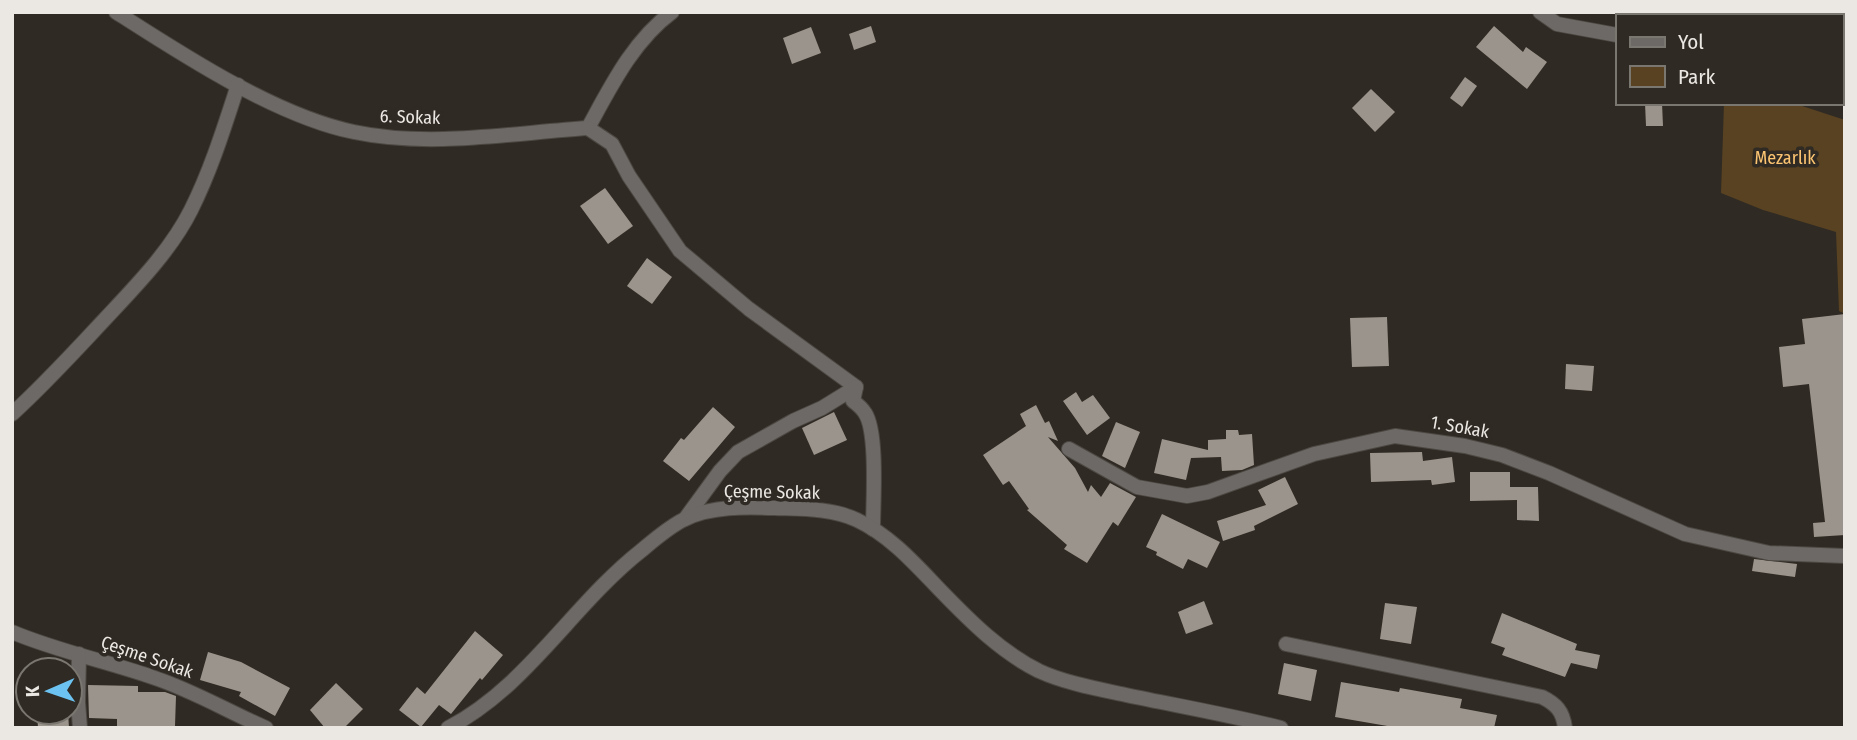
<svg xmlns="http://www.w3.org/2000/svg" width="1857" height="740" font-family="'Fira Sans Condensed',sans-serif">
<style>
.green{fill:#584222}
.building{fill:#9b948c}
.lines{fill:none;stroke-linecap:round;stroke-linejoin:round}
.street-casing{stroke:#4d4842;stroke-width:16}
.street{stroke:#6c6966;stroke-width:14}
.labels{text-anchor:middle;stroke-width:7;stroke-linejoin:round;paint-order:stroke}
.street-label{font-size:18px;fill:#ebe7e3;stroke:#2f2a23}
.park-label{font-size:18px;fill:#fcc572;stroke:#2f2a23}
</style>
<rect width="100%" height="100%" fill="#2f2a23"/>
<path class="green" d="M 1724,103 L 1793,103 L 1845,120 L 1845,314 L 1839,311 L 1836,232 L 1763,210 L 1721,193 Z"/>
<g class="building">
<path d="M 871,26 L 876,42 L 854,50 L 849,34 Z"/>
<path d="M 1494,26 L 1523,52 L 1526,47 L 1547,62 L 1527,89 L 1476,47 Z"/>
<path d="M 811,27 L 821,53 L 792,64 L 783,38 Z"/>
<path d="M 1465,77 L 1477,86 L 1462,107 L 1450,98 Z"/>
<path d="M 1371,89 L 1395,112 L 1375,132 L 1352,108 Z"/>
<path d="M 1645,103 L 1662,103 L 1663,126 L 1646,126 Z"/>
<path d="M 605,188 L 633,226 L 608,244 L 580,206 Z"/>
<path d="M 647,258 L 672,277 L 652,304 L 627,286 Z"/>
<path d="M 1845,314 L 1845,535 L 1814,537 L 1813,523 L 1825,522 L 1809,384 L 1783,387 L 1779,347 L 1805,344 L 1802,319 Z"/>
<path d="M 1387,317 L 1389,366 L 1352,367 L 1350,318 Z"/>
<path d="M 1566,364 L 1594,366 L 1592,391 L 1565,389 Z"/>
<path d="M 1076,392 L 1082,402 L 1093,395 L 1110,418 L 1087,435 L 1063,401 Z"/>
<path d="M 1036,405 L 1045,423 L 1049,421 L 1058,441 L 1048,437 L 1075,468 L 1088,492 L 1091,485 L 1101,497 L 1110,483 L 1136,497 L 1118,526 L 1113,522 L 1087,563 L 1064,549 L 1067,545 L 1027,510 L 1029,509 L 1009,481 L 1003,485 L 983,455 L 1026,426 L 1020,414 Z"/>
<path d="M 713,407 L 735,427 L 689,481 L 663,461 L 681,438 L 684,440 Z"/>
<path d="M 834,412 L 847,440 L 814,455 L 802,428 Z"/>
<path d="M 1116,422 L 1140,432 L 1125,468 L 1102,456 Z"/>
<path d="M 1226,430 L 1238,430 L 1239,435 L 1252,434 L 1254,465 L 1242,470 L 1222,471 L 1221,457 L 1191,458 L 1186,480 L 1154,473 L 1162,439 L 1208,450 L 1208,440 L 1226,439 Z"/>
<path d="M 1422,452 L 1423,461 L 1452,457 L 1455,482 L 1432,485 L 1431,480 L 1371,482 L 1370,453 Z"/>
<path d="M 1470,472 L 1510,472 L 1510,487 L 1538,487 L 1539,521 L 1517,520 L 1517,500 L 1470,501 Z"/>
<path d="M 1285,477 L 1298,504 L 1254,526 L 1255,530 L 1223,541 L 1217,521 L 1266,505 L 1258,490 Z"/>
<path d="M 1162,514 L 1220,542 L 1207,568 L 1188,559 L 1183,569 L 1156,555 L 1157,552 L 1146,547 Z"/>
<path d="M 1754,559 L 1797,564 L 1795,577 L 1752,571 Z"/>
<path d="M 1204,601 L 1213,624 L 1186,634 L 1178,612 Z"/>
<path d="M 1385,603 L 1417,607 L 1411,644 L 1380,639 Z"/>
<path d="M 1502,613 L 1577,644 L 1575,650 L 1600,655 L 1597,669 L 1571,663 L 1565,677 L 1502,655 L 1505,648 L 1491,643 Z"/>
<path d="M 475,631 L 503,655 L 482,680 L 480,678 L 451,714 L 439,705 L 421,727 L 399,710 L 417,687 L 425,694 Z"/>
<path d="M 208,652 L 241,662 L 290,688 L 275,716 L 239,696 L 241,692 L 200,680 Z"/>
<path d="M 1284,663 L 1317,670 L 1311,701 L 1278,694 Z"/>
<path d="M 1341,682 L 1399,692 L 1400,688 L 1462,699 L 1460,708 L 1497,715 L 1494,728 L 1399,728 L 1335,717 Z"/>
<path d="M 336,683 L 363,709 L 344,728 L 325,728 L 310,710 Z"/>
<path d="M 88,685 L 138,686 L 138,692 L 165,692 L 176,696 L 175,726 L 117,726 L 117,719 L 89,718 Z"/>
<path d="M 37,712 L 68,712 L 69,728 L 38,728 Z"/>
</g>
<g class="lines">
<g class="street-casing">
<g id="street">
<path d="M 116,12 C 183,55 276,116 354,132 C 430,148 512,133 588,128 C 611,86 633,41 672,12"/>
<path d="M 1540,12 L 1557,24 L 1617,35"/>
<path d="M 1841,95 L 1845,96"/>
<path d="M 588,128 L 612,144 L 629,176 L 680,251 L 749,309 L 856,387"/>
<path d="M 12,414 C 45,384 75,351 105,319 C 136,286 171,250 191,210 C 211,170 224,128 238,85"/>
<path d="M 1069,449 L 1137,487 L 1187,496 L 1208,492 L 1314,454 L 1395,436 L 1465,446 L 1502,455 L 1549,473 L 1685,534 L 1769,553 L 1845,556"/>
<path d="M 685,519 L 720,471 L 738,452 L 793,421 L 822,408 L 856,387 L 853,401 C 857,404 862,408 865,413 C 878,432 873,504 873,529"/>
<path d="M 12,632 C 57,651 106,661 152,677 C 192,690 227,711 266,728"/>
<path d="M 1286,644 L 1542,697 C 1556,704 1563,711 1565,728"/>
<path d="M 79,654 L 78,702 L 80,728"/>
<path d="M 448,728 C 527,687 573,604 642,550 C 655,539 670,526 685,519 C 711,506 746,507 774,508 C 800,509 832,508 857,520 C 891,536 916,565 941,591 C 971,622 1001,652 1039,671 C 1065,683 1098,689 1126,695 C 1178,706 1230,715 1281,728"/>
</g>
</g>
<use href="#street" class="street"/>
</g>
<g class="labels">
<g class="street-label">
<text transform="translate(410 117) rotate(2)" y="6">6. Sokak</text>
<text transform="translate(1460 427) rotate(10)" y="6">1. Sokak</text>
<text transform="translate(772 492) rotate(1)" y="6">Çeşme Sokak</text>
<text transform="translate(147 657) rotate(19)" y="6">Çeşme Sokak</text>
</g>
<g class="park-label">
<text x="1785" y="164">Mezarlık</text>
</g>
</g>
<rect width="1857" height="740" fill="none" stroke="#ebe7e3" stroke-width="28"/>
<rect x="1616" y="14" width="228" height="91" fill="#2f2a23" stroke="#7a7670" stroke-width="2"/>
<rect x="1630" y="37" width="35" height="10" fill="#6c6966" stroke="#7a7670" stroke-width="2"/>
<text x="1678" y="49" font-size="21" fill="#ebe7e3">Yol</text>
<rect x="1630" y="66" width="35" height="21" fill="#584222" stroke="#7a7670" stroke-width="2"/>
<text x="1678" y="84" font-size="21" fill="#ebe7e3">Park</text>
<g transform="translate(49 691) rotate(268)"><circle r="33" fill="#2f2a23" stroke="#7a7670" stroke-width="2"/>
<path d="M0-5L12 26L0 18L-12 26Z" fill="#6cc3f2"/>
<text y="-10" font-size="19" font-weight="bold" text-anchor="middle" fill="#ebe7e3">K</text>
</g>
</svg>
